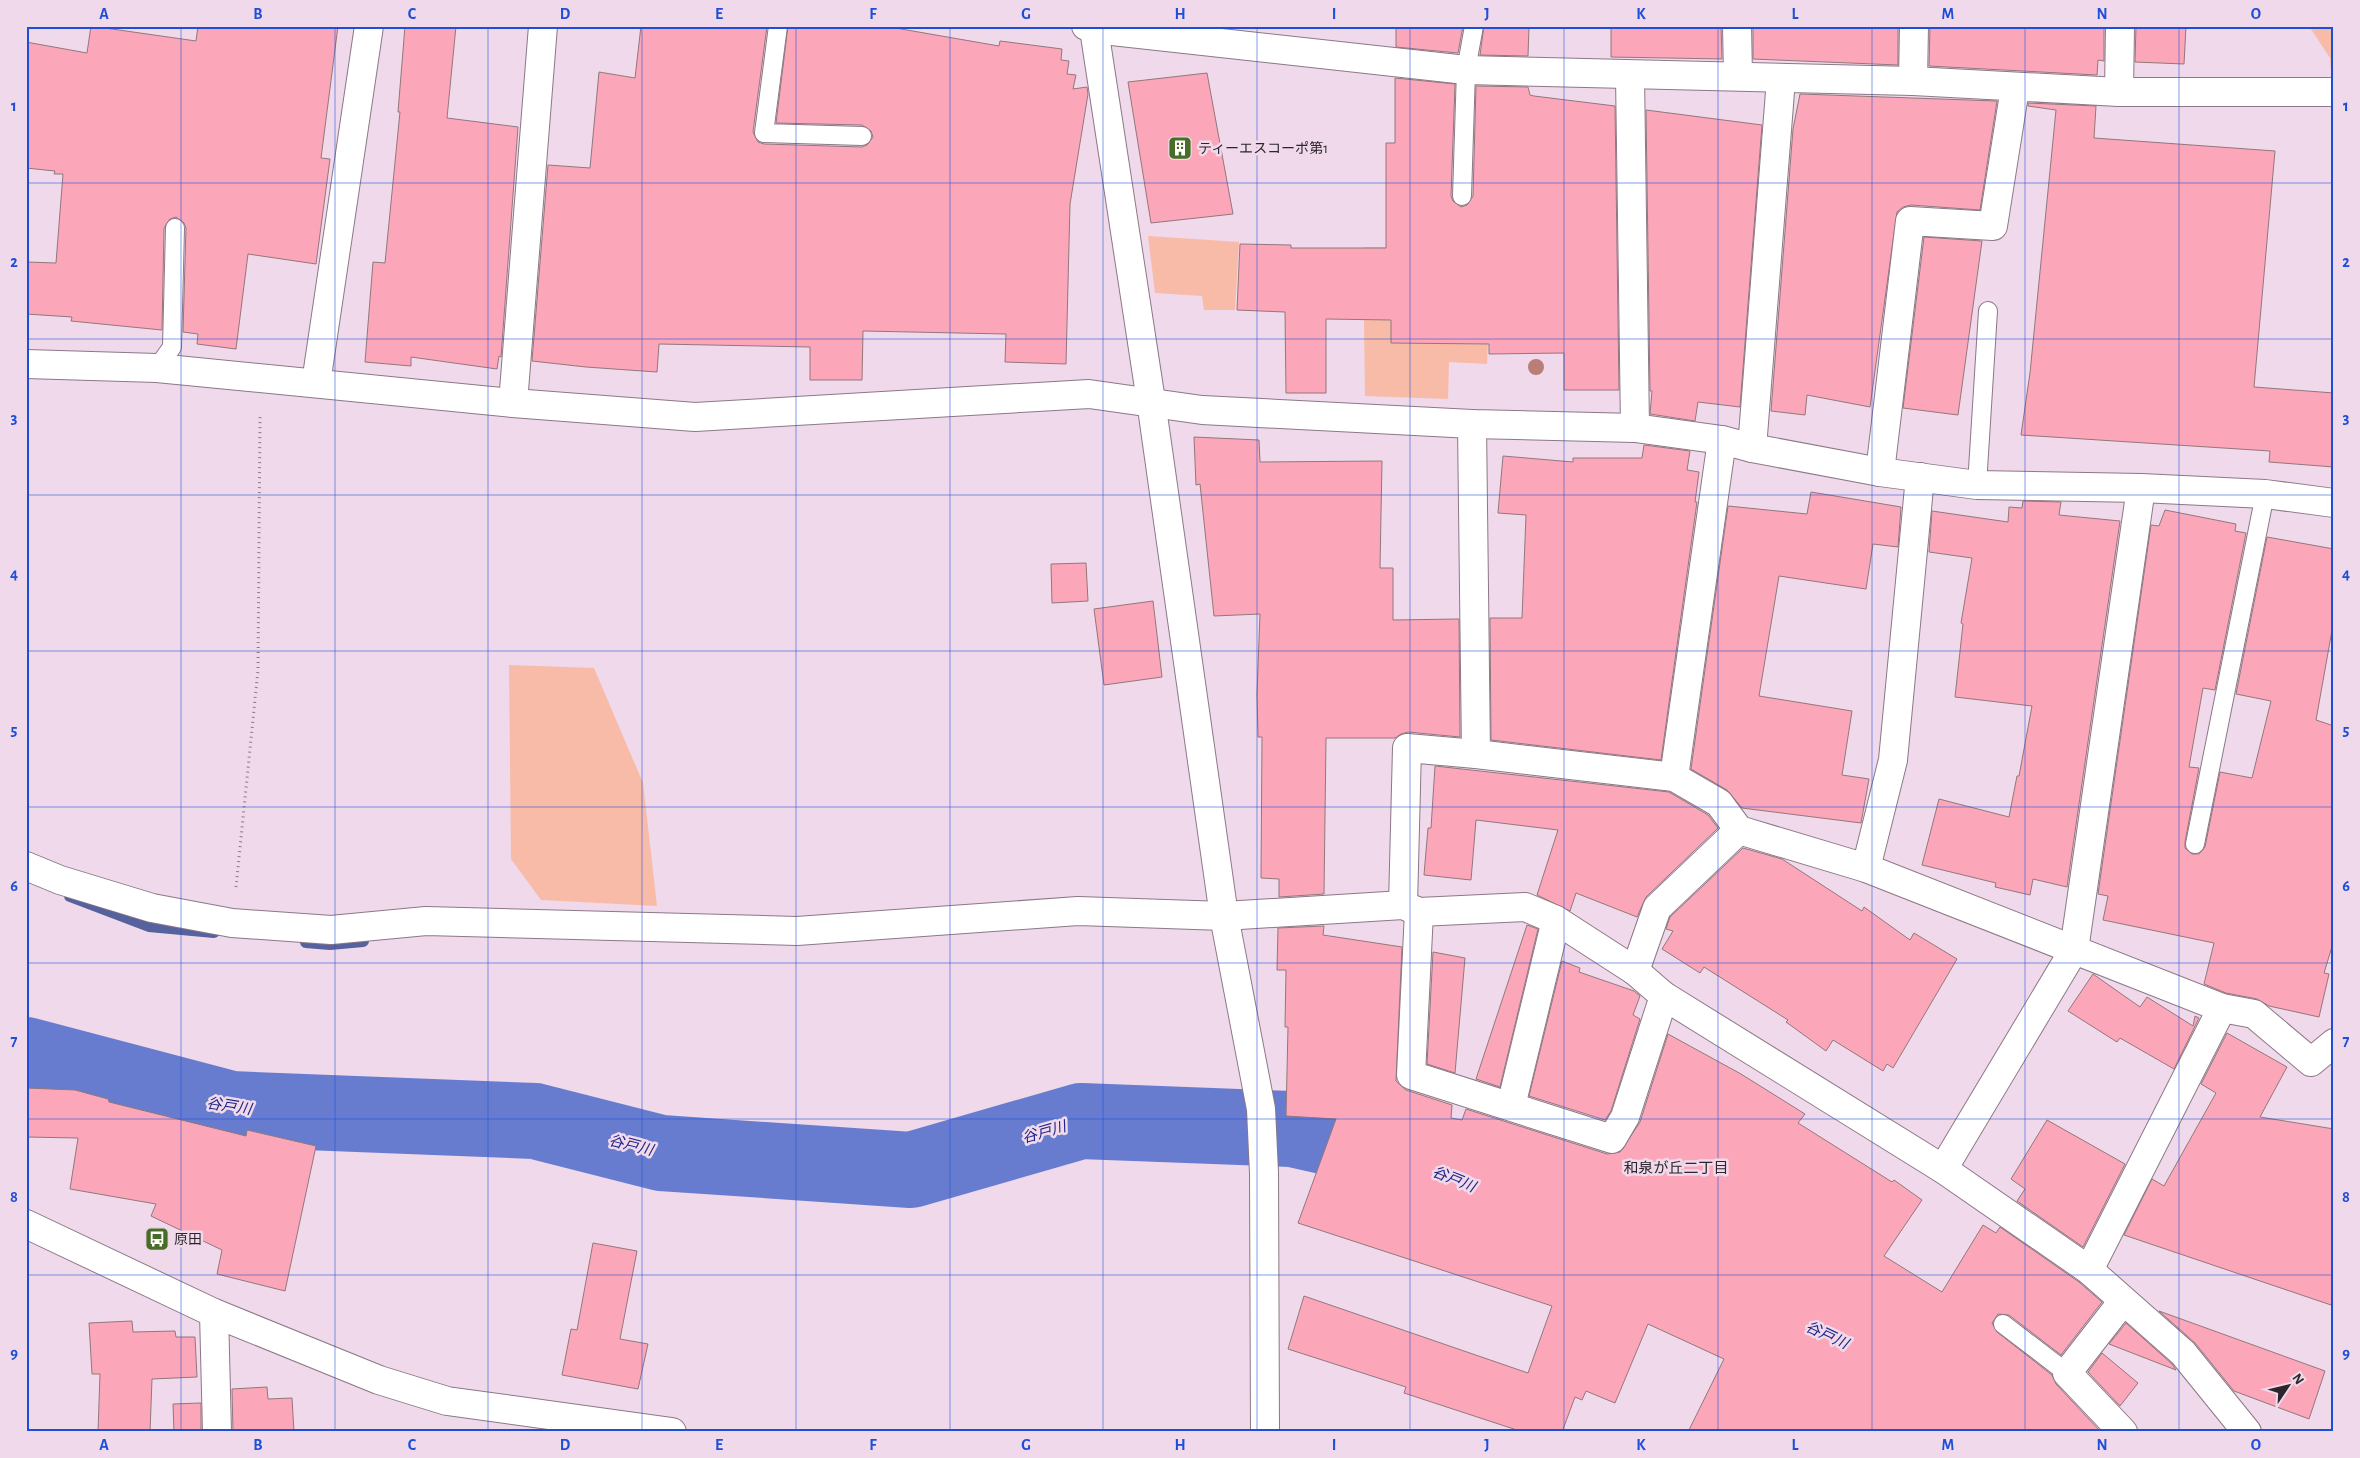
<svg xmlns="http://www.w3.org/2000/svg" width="2360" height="1458" font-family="'Alegreya Sans','Noto Sans JP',sans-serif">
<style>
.green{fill:#f8bba8}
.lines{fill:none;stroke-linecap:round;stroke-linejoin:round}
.stream{stroke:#56629e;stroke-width:12}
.river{stroke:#677ccf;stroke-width:76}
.building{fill:#fca7b9;stroke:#92777c}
.service-casing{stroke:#8c7887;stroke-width:20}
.minor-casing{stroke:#8c7887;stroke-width:30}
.tertiary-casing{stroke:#8c7887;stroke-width:30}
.path{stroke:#897b86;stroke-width:3;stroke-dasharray:1 4;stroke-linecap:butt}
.service{stroke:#fff;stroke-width:18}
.minor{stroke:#fff;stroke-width:28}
.tertiary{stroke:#fff;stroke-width:28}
.tree{fill:#b97e76}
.grid{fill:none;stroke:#1d4ed8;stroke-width:1;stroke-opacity:0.55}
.labels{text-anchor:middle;stroke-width:5;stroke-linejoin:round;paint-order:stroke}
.poi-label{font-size:14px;fill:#2d252b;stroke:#efd9ea;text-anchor:start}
.water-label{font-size:15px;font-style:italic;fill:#1e2485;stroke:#efd9ea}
.neighbourhood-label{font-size:15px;fill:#2d252b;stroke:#efd9ea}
.neatline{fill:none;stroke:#1d4ed8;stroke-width:2}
.grid-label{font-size:16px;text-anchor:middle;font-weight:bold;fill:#1d4ed8}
</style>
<rect width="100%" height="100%" fill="#efd9ea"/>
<g class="green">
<path d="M 2309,26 L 2334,26 L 2334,72 L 2331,72 L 2330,58 Z"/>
<path d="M 1148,236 L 1239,242 L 1235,310 L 1204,310 L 1202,296 L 1155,293 Z"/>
<path d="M 1363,247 L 1435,247 L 1490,290 L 1487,364 L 1449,362 L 1448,399 L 1365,396 Z"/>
<path d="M 509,665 L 594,668 L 643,783 L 657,906 L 541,900 L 511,859 Z"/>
</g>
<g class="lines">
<g class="stream">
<path d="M 70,896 L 149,926 L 214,932"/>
<path d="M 306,942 L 330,944 L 363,941"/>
</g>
<path class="river" d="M 26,1055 L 231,1109 L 535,1121 L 661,1153 L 911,1170 L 1081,1121 L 1292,1129 L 1381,1149 L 1429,1169"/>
</g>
<g class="building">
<path d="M 91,26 L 196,41 L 198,26 L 338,26 L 321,158 L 330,159 L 316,264 L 248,254 L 236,349 L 197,344 L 198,334 L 183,332 L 186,228 L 184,223 L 176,217 L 170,219 L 164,228 L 162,330 L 71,321 L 72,317 L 26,314 L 26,262 L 56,263 L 63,174 L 54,174 L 55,171 L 26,168 L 26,42 L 87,53 Z"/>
<path d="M 405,26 L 456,26 L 447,118 L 518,127 L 501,357 L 499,356 L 497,369 L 411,357 L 411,366 L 365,362 L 373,262 L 385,263 L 400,112 L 398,112 Z"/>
<path d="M 641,26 L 767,26 L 753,132 L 758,142 L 764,144 L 862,147 L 867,145 L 873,137 L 871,131 L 862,125 L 776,123 L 788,26 L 884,26 L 999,46 L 1000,41 L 1062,49 L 1061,60 L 1069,61 L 1067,74 L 1076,75 L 1073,89 L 1087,87 L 1088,94 L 1070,204 L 1066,364 L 1005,362 L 1006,334 L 863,331 L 862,380 L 810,380 L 810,347 L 659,344 L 657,372 L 586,367 L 532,361 L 548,165 L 590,168 L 599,72 L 635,78 Z"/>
<path d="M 1396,26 L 1463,26 L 1458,53 L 1396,47 Z"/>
<path d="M 1484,26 L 1529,26 L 1528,56 L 1480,55 Z"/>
<path d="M 1611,26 L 1721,26 L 1722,59 L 1611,57 Z"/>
<path d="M 1753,26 L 1898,26 L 1898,65 L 1753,59 Z"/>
<path d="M 1930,26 L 2104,26 L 2104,61 L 2098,60 L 2097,75 L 1929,66 Z"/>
<path d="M 2136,26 L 2186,26 L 2184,64 L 2135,62 Z"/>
<path d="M 1207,73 L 1233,214 L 1151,223 L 1128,82 Z"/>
<path d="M 1395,78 L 1455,84 L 1451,196 L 1453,201 L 1461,207 L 1467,205 L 1473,196 L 1476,86 L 1528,87 L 1530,95 L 1534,96 L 1615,106 L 1619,390 L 1564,390 L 1564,353 L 1489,354 L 1489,344 L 1391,343 L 1391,320 L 1326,319 L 1326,393 L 1286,393 L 1285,312 L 1237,310 L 1240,244 L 1291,245 L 1291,248 L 1386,248 L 1386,143 L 1395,143 Z"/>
<path d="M 1800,94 L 1997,101 L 1980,210 L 1911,205 L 1903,207 L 1897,212 L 1870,407 L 1807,395 L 1805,415 L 1771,411 L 1793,129 Z"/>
<path d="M 2028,103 L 2096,106 L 2094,138 L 2275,151 L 2254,387 L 2334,393 L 2334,467 L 2269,462 L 2270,451 L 2021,435 L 2030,373 L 2056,110 L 2028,106 Z"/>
<path d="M 1646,110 L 1762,125 L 1740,407 L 1698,402 L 1695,421 L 1650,414 L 1652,391 L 1650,391 Z"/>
<path d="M 1924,237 L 1982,241 L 1958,415 L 1903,408 Z"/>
<path d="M 1194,437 L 1259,440 L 1260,462 L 1382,461 L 1380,568 L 1393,568 L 1393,620 L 1459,619 L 1460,737 L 1408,732 L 1401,734 L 1395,738 L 1326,738 L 1324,894 L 1279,897 L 1279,879 L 1261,878 L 1262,737 L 1258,737 L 1257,694 L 1260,614 L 1214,616 L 1200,484 L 1196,485 Z"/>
<path d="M 1644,445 L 1690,451 L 1687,470 L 1699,472 L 1695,502 L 1697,502 L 1661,760 L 1491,740 L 1490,618 L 1522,618 L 1526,515 L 1498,513 L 1503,456 L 1573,462 L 1573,458 L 1642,458 Z"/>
<path d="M 1811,492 L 1901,507 L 1898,547 L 1873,544 L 1866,589 L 1779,576 L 1759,696 L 1852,711 L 1842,775 L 1869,779 L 1861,823 L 1742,808 L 1727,790 L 1691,769 L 1728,506 L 1807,514 Z"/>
<path d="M 2023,501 L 2061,502 L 2059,515 L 2120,521 L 2067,887 L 2033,879 L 2030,895 L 1995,887 L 1996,883 L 1922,865 L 1939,799 L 2009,817 L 2017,776 L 2019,776 L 2032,706 L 1955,697 L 1963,624 L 1961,623 L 1972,558 L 1929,552 L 1932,511 L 2008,522 L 2009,507 L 2022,508 Z"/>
<path d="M 2165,510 L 2236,524 L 2235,531 L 2246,533 L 2215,690 L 2203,688 L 2189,767 L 2199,768 L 2185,842 L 2185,848 L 2192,854 L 2199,854 L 2205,847 L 2220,772 L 2252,778 L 2271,701 L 2236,694 L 2267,537 L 2334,549 L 2334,619 L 2316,720 L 2334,726 L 2334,940 L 2324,973 L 2329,974 L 2319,1017 L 2269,1006 L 2257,999 L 2226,993 L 2204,984 L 2214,943 L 2103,920 L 2108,896 L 2098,894 L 2151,525 L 2159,526 Z"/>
<path d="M 1086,563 L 1088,601 L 1052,603 L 1051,564 Z"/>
<path d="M 1153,601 L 1162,677 L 1104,685 L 1094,609 Z"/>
<path d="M 1435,766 L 1669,792 L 1708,815 L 1718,828 L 1646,897 L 1637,917 L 1576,893 L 1570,911 L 1537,895 L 1558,830 L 1476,820 L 1471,880 L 1424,875 L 1428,828 L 1431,828 Z"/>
<path d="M 1743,848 L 1782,859 L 1862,911 L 1864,907 L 1910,940 L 1914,933 L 1957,959 L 1893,1068 L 1887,1064 L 1883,1071 L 1833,1040 L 1826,1051 L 1786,1022 L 1788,1020 L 1704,967 L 1700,973 L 1662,949 L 1673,931 L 1666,929 L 1670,917 Z"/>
<path d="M 1527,925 L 1538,929 L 1500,1087 L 1476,1079 Z"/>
<path d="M 1324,926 L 1323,935 L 1402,947 L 1396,1081 L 1406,1090 L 1452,1105 L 1451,1118 L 1462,1120 L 1466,1109 L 1607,1154 L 1620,1152 L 1640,1122 L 1668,1034 L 1741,1074 L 1805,1114 L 1798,1123 L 1892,1182 L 1894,1180 L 1922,1200 L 1884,1256 L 1942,1292 L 1983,1225 L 1996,1233 L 2000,1227 L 2079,1282 L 2102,1302 L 2061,1355 L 2009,1315 L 1998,1314 L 1992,1323 L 1997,1332 L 2052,1375 L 2056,1384 L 2100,1431 L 1688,1432 L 1724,1359 L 1648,1324 L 1615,1403 L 1586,1391 L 1582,1400 L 1575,1397 L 1562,1432 L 1523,1432 L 1404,1393 L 1406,1387 L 1288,1349 L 1304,1296 L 1528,1373 L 1552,1306 L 1298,1223 L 1336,1119 L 1286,1116 L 1288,1027 L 1285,1027 L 1286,970 L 1277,970 L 1278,928 Z"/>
<path d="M 1433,952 L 1465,958 L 1455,1073 L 1427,1064 Z"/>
<path d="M 1562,961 L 1580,968 L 1579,972 L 1634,991 L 1640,996 L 1633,1015 L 1640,1019 L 1611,1111 L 1605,1120 L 1529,1096 Z"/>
<path d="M 2093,974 L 2140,1007 L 2147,997 L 2193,1026 L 2195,1016 L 2199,1018 L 2174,1069 L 2120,1038 L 2117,1042 L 2068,1011 Z"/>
<path d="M 2227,1033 L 2287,1067 L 2260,1117 L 2334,1129 L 2334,1306 L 2124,1235 L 2152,1179 L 2164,1186 L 2216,1093 L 2201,1084 Z"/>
<path d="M 26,1088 L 75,1090 L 108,1099 L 109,1102 L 246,1136 L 247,1130 L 316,1146 L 285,1291 L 217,1274 L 222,1250 L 151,1216 L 156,1204 L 70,1189 L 78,1138 L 26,1137 Z"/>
<path d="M 2047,1120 L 2125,1164 L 2083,1247 L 2017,1201 L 2025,1189 L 2011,1179 Z"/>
<path d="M 593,1243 L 637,1251 L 620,1339 L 648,1344 L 638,1389 L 562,1375 L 571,1329 L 577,1330 Z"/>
<path d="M 2159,1311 L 2325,1371 L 2309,1419 L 2234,1391 L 2195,1343 Z"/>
<path d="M 132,1321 L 133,1332 L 175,1331 L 176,1337 L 195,1337 L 197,1377 L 152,1379 L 150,1432 L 98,1432 L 100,1374 L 92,1374 L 89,1323 Z"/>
<path d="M 2126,1323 L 2172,1364 L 2176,1370 L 2109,1344 Z"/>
<path d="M 2102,1353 L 2138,1383 L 2120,1406 L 2088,1372 Z"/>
<path d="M 267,1387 L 268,1399 L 292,1398 L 294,1432 L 233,1432 L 232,1389 Z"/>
<path d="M 201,1403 L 201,1432 L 174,1432 L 173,1404 Z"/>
</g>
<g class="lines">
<g class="service-casing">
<g id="service">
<path d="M 778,26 L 764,133 L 862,136"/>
<path d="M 1462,196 L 1466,70 L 1474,26"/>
<path d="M 157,368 L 172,347 L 175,228"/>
<path d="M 1977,485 L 1988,311"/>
<path d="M 2195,844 L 2265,494"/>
<path d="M 2003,1324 L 2067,1373"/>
</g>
</g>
<g class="minor-casing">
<g id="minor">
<path d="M 1086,26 L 1094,29 L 1466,70 L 1913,81 L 2119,92 L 2334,92"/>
<path d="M 1737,26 L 1738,76"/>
<path d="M 1094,29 L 1151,401 L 1224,916 L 1261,1109 L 1264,1173 L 1265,1432"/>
<path d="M 1630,75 L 1635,428"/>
<path d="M 1913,81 L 1914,26"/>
<path d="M 2119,92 L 2120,26"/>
<path d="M 26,364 L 157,368 L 513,403 L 695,417 L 1089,394 L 1202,410 L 1472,424 L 1635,428 L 1722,440 L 1752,448 L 1880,472 L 1977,485 L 2141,488 L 2265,494 L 2334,503"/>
<path d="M 316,383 L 369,26"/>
<path d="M 513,403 L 543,26"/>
<path d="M 1472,424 L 1476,754 L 1674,777 L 1719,803 L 1739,830 L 1866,868 L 2222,1008 L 2254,1014 L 2311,1062 L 2334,1043"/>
<path d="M 1752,448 L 1781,79"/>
<path d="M 1880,472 L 1910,221 L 1993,226 L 2015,88"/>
<path d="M 1674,777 L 1722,440"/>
<path d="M 26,866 L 60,880 L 152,908 L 232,923 L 331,930 L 426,921 L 797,931 L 1078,911 L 1224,916 L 1403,905 L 1419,912 L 1525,907 L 1556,920 L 1635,971 L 1664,996 L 1943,1169 L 2089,1270 L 2183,1353 L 2247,1432"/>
<path d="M 1866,868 L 1893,760 L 1920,477"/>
<path d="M 1403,905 L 1407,748 L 1476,754"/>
<path d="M 1419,912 L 1411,1075 L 1612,1139 L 1625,1117 L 1664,996"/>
<path d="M 1635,971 L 1657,908 L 1739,830"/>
<path d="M 1511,1106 L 1556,920"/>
<path d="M 1943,1169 L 2074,950 L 2141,488"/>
<path d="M 2089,1270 L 2222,1008"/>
<path d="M 214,1313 L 217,1432"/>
<path d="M 2123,1432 L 2067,1373 L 2123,1301"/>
</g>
</g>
<g class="tertiary-casing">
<path id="tertiary" d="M 26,1224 L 214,1313 L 379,1380 L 447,1401 L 672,1432"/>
</g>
<path class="path" d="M 236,887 L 258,670 L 260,415"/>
<use href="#service" class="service"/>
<use href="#minor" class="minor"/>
<use href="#tertiary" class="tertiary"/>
</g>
<circle class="tree" cx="1536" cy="367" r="8"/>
<path class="grid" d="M 181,26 L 181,1432M 335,26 L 335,1432M 488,26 L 488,1432M 642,26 L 642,1432M 796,26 L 796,1432M 950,26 L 950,1432M 1103,26 L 1103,1432M 1257,26 L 1257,1432M 1410,26 L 1410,1432M 1564,26 L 1564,1432M 1718,26 L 1718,1432M 1872,26 L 1872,1432M 2025,26 L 2025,1432M 2179,26 L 2179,1432M 26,183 L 2334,183M 26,339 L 2334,339M 26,495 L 2334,495M 26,651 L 2334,651M 26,807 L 2334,807M 26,963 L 2334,963M 26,1119 L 2334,1119M 26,1275 L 2334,1275"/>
<defs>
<g id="building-square" transform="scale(1.25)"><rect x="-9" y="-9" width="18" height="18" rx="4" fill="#486d27" stroke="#efd9ea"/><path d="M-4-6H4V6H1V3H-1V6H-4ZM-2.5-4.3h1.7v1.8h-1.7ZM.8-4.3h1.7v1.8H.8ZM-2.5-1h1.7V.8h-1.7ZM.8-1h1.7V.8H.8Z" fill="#fff"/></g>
<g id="bus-square" transform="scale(1.25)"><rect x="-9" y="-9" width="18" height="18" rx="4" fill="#486d27" stroke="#efd9ea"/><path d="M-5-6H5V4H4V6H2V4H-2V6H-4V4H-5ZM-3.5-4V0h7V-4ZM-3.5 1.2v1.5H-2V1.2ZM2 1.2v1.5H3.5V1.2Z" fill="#fff"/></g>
</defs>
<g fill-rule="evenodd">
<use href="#building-square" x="1180" y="148"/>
<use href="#bus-square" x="157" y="1239"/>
</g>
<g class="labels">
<g class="poi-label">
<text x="1198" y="153">ティーエスコーポ第1</text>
<text x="174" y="1244">原田</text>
</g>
<g class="water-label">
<text transform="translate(229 1106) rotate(9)" y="5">谷戸川</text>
<text transform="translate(1044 1132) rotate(-16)" y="5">谷戸川</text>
<text transform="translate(631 1145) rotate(14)" y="5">谷戸川</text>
<text transform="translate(1454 1179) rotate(22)" y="5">谷戸川</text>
<text transform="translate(1827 1335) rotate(25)" y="5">谷戸川</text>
</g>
<g class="neighbourhood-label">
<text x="1676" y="1173">和泉が丘二丁目</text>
</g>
</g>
<rect width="2360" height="1458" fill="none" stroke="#efd9ea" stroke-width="55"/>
<g transform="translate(2288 1386) rotate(55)" stroke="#efd9ea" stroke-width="4" paint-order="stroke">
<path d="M0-4L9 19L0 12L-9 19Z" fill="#2d252b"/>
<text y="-8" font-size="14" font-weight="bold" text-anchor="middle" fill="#2d252b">N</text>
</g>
<rect x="28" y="28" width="2304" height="1402" class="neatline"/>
<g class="grid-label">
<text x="104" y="19">A</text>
<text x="258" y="19">B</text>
<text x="412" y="19">C</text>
<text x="565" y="19">D</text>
<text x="719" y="19">E</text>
<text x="873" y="19">F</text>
<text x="1026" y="19">G</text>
<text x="1180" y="19">H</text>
<text x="1334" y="19">I</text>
<text x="1487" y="19">J</text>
<text x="1641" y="19">K</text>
<text x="1795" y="19">L</text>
<text x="1948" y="19">M</text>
<text x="2102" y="19">N</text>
<text x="2256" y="19">O</text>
<text x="14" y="111">1</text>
<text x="2346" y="111">1</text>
<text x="14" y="267">2</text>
<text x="2346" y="267">2</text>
<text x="14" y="423">3</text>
<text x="2346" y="423">3</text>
<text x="14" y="579">4</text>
<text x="2346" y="579">4</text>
<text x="14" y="735">5</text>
<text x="2346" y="735">5</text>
<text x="14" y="891">6</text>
<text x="2346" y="891">6</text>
<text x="14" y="1046">7</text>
<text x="2346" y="1046">7</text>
<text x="14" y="1202">8</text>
<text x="2346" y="1202">8</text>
<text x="14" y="1358">9</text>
<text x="2346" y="1358">9</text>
<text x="104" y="1450">A</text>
<text x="258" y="1450">B</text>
<text x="412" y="1450">C</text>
<text x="565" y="1450">D</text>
<text x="719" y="1450">E</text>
<text x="873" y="1450">F</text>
<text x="1026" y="1450">G</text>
<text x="1180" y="1450">H</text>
<text x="1334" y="1450">I</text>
<text x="1487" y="1450">J</text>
<text x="1641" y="1450">K</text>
<text x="1795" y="1450">L</text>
<text x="1948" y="1450">M</text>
<text x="2102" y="1450">N</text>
<text x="2256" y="1450">O</text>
</g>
</svg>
